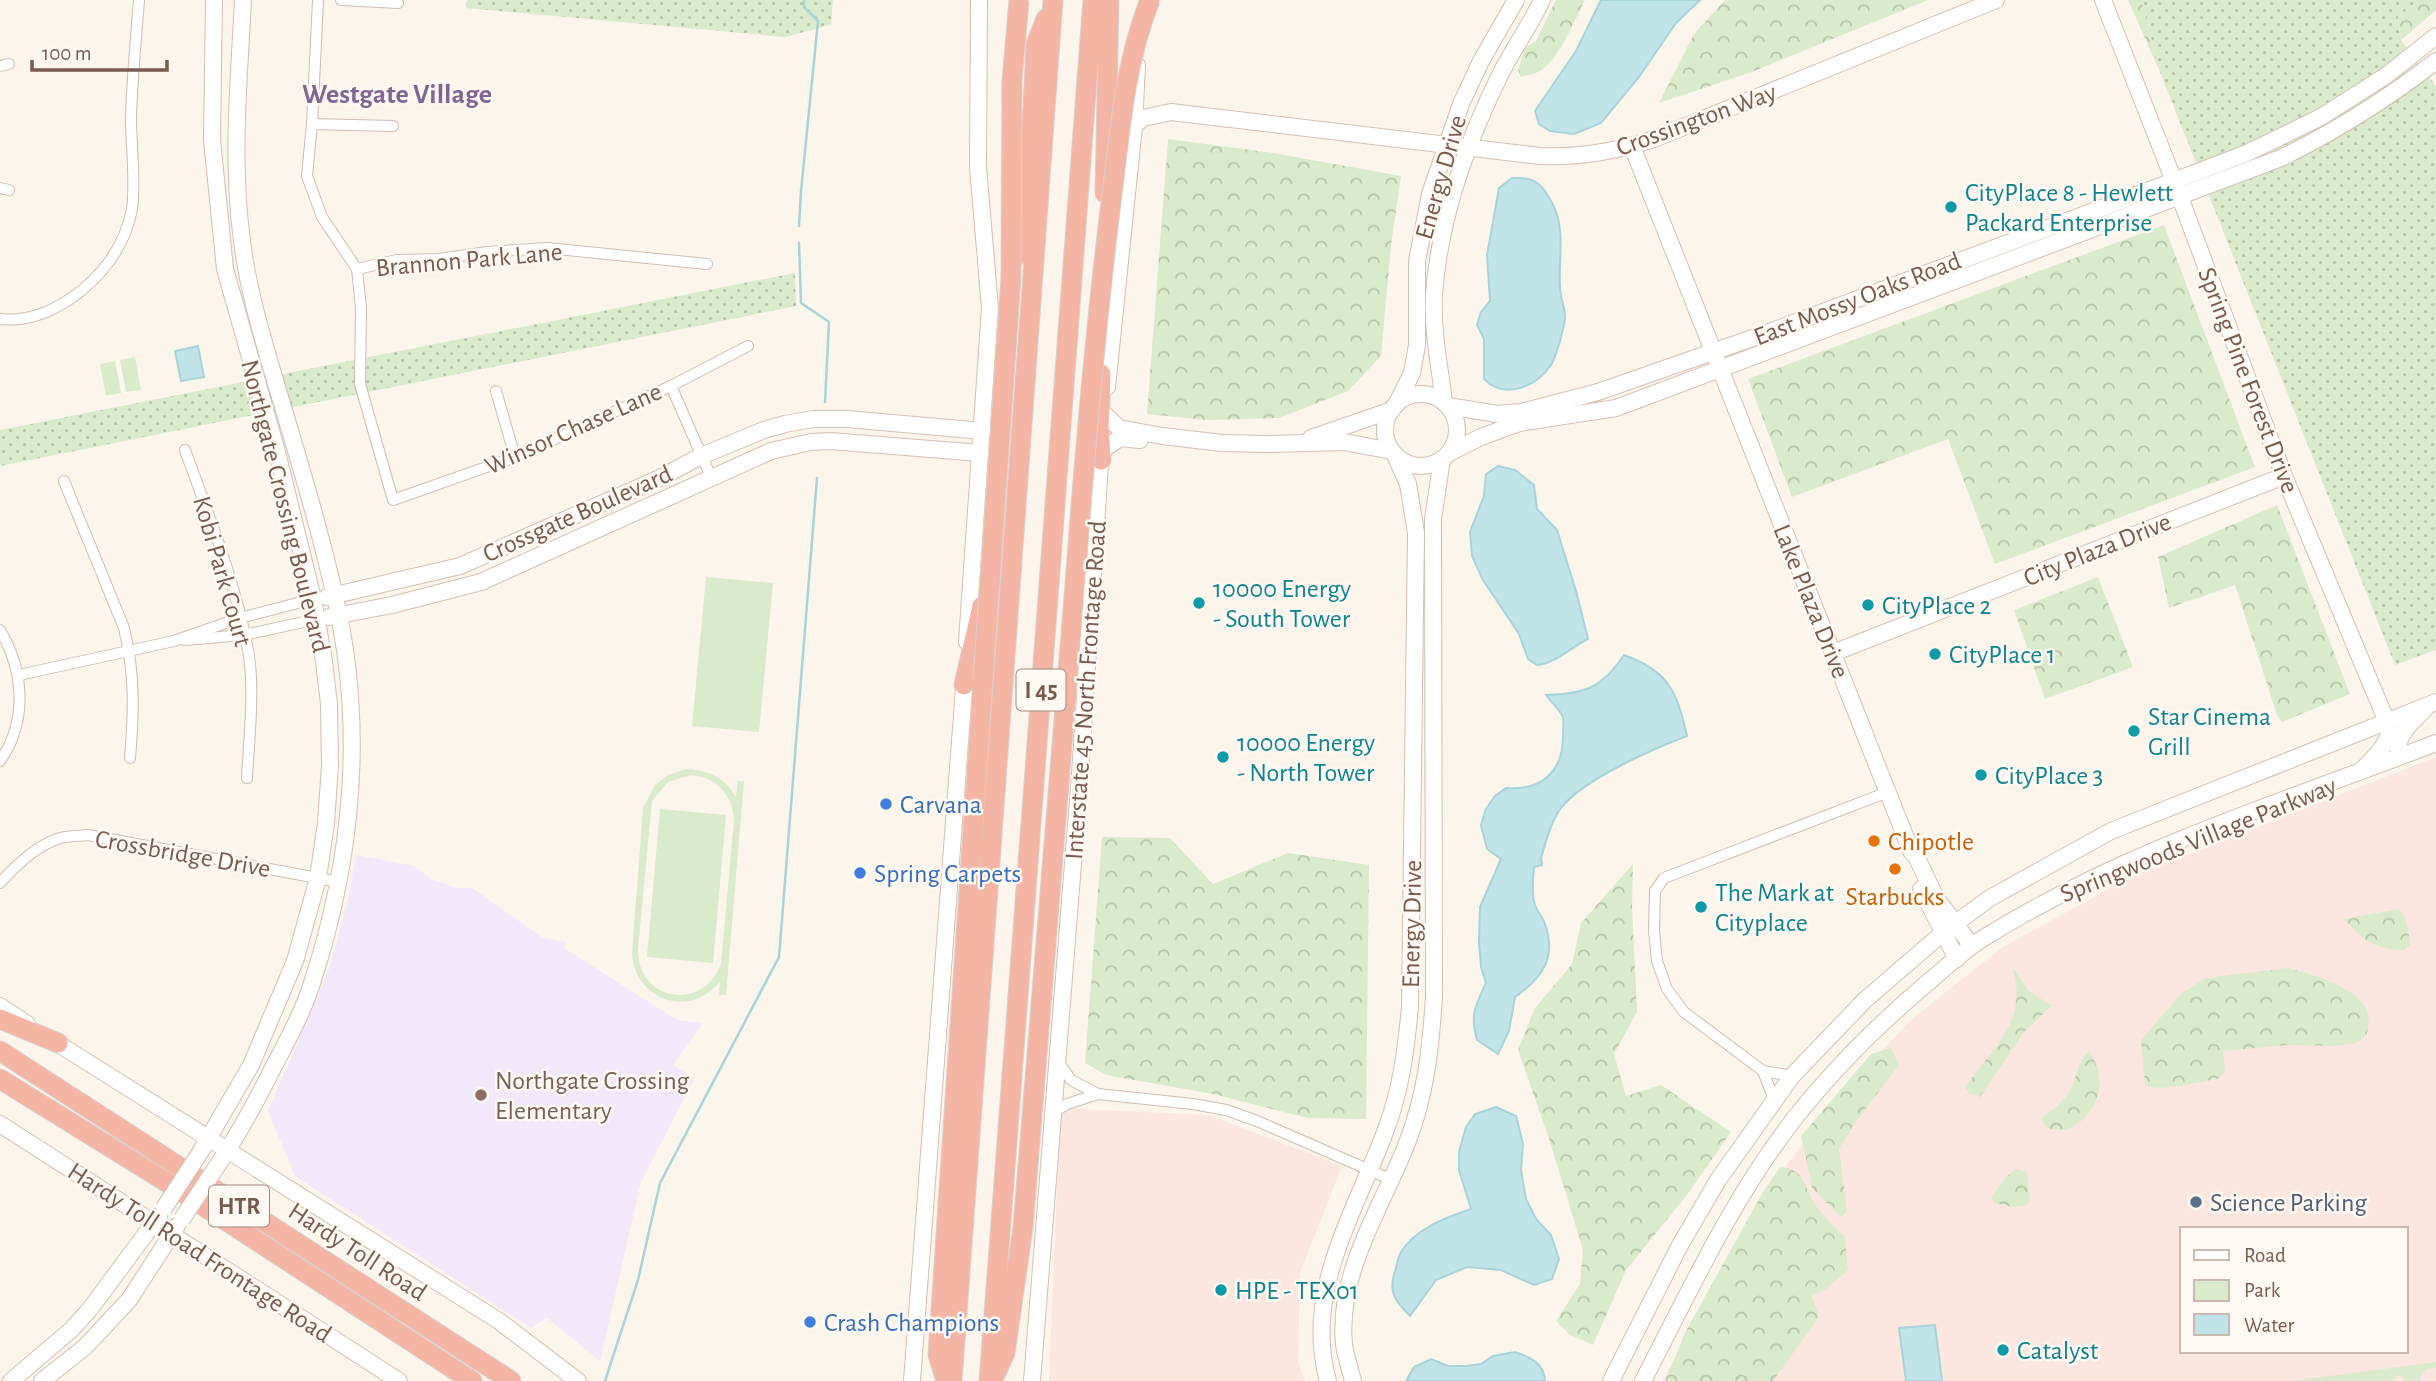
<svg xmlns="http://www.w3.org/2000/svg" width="2436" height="1381" font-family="'Alegreya Sans',sans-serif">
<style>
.commercial{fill:#fce7e0;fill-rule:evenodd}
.education{fill:#f2e8f9}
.grass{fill:url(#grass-dots)}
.forest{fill:url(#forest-crowns)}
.green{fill:#d9ebca;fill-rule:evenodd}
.water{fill:#c0e4e7;stroke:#a6d4d8;stroke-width:2}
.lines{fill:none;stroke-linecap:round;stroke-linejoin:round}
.stream{stroke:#a6d4d8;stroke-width:2.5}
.street-casing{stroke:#cfbcb0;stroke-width:12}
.secondary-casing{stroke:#d5beb1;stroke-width:18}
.highway-casing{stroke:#d9d1cd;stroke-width:21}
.street{stroke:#fff;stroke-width:10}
.secondary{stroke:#fff;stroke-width:16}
.highway{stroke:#f5b5a5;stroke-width:19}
.secondary-bridge-casing{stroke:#d5beb1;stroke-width:18;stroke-linecap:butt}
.highway-bridge-casing{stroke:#d9d1cd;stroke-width:21;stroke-linecap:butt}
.secondary-bridge{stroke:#fff;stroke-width:16}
.highway-bridge{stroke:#f5b5a5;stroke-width:19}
.culture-dot{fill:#0f9aa8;stroke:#fff9f3;stroke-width:2.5}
.shop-dot{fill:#3f7fe0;stroke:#fff9f3;stroke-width:2.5}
.food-dot{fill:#e8710a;stroke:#fff9f3;stroke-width:2.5}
.education-dot{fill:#8d6e63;stroke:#fff9f3;stroke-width:2.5}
.service-dot{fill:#5c6f8a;stroke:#fff9f3;stroke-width:2.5}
.labels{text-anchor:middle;stroke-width:5;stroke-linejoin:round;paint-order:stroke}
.shield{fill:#fff9f3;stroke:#a08a80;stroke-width:2}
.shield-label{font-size:24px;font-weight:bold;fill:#785a4e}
.street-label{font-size:26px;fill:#785a4e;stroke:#fff9f3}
.culture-label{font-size:26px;fill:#0d838f;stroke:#fff9f3;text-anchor:start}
.shop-label{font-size:26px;fill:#366cbe;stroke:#fff9f3;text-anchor:start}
.food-label{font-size:26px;fill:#c56008;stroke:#fff9f3;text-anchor:start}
.education-label{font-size:26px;fill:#785e54;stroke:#fff9f3;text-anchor:start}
.service-label{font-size:26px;fill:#4e5e75;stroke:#fff9f3;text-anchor:start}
.neighbourhood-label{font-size:28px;font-weight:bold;fill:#816693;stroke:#fff9f3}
</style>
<defs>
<pattern id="grass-dots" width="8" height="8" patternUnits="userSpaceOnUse" patternTransform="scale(1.75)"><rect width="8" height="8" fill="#d9ebca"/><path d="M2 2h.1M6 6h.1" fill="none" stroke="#b5c1a6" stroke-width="1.8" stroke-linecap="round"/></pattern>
<pattern id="forest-crowns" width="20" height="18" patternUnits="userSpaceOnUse" patternTransform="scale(1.75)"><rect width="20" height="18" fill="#d9ebca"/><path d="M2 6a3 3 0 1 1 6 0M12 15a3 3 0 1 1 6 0" fill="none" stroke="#b5c1a6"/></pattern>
</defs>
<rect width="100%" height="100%" fill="#fcf5ec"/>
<g class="commercial">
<path d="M 2436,757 L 2436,1381 L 1662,1381 L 1783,1170 L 1834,1101 L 1913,1018 L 2003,947 L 2129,878 ZM 2182,1229 L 2406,1229 L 2406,1351 L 2182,1351 Z"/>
<path d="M 1060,1108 L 1209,1115 L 1342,1166 L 1300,1273 L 1298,1363 L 1305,1381 L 1049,1381 Z"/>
</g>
<path class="education" d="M 356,855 L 414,866 L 431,879 L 457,888 L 472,888 L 543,938 L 566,942 L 564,948 L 677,1020 L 703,1023 L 673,1065 L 694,1079 L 641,1182 L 600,1361 L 547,1318 L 531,1328 L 295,1176 L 268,1111 L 329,969 L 347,905 Z"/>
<g class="grass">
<path d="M 467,0 L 833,0 L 831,25 L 785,37 L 466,8 Z"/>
<path d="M 2141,0 L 2419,0 L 2398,17 L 2401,40 L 2436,86 L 2436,650 L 2395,665 L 2160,72 Z"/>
<path d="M 795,273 L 796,306 L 0,466 L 0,430 Z"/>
</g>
<g class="forest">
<path d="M 1556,0 L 1585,0 C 1574,20 1559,62 1538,72 C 1533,75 1526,75 1521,77 L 1518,70 L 1525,48 L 1536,41 Z"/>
<path d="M 1725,0 L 1928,0 L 1749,73 L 1659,103 L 1694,34 Z"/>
<path d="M 2128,0 L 2141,0 L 2160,72 Z"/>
<path d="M 2419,0 L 2436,0 L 2436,10 L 2401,40 L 2398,17 Z"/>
<path d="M 1168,139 L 1273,153 L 1401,176 L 1391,245 L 1381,356 L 1348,391 L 1279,418 L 1206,420 L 1147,414 Z"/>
<path d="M 2164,225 L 2255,467 L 1995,564 L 1948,439 L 1792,497 L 1748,379 Z"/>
<path d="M 2277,505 L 2350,694 L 2282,722 L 2277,715 L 2235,585 L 2169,608 L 2158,557 Z"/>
<path d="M 2098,577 L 2133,667 L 2045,699 L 2014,610 Z"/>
<path d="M 1102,837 L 1170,838 L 1213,884 L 1288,853 L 1369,865 L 1366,1119 L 1308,1118 L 1213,1094 L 1106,1075 L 1085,1063 Z"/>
<path d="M 1633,864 L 1632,906 L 1637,1012 L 1614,1054 L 1626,1096 L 1661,1085 L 1731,1132 L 1687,1195 L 1626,1270 L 1593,1345 L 1570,1335 L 1556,1321 L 1580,1284 L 1583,1250 L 1550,1142 L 1518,1050 L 1535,1008 L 1572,964 L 1581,923 Z"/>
<path d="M 2399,909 C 2407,917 2409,933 2410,945 L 2404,950 C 2374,949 2364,941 2344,919 Z"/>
<path d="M 2013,968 L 2029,991 L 2052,1006 L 2024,1032 L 1980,1097 L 1970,1094 L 1965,1088 C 1982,1061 2013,1035 2016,1002 C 2018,991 2015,979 2013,968 Z"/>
<path d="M 2289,968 C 2313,976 2352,984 2366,1008 C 2370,1015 2368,1026 2367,1034 L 2357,1043 L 2334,1046 L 2288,1045 L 2223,1051 L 2225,1072 L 2218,1079 C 2201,1081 2158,1093 2145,1085 L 2141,1040 L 2182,993 L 2206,978 Z"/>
<path d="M 1891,1048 L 1899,1065 L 1855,1123 L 1839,1149 L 1847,1212 L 1841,1217 L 1812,1188 L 1801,1136 L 1871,1054 Z"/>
<path d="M 2089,1051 C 2105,1074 2103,1103 2081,1121 C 2070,1130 2059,1133 2046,1127 L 2041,1118 C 2053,1110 2066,1100 2072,1086 C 2078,1073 2078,1061 2089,1051 Z"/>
<path d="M 1780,1167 C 1806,1169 1803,1187 1815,1204 C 1824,1217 1833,1226 1845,1237 L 1848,1270 L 1826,1289 L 1812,1296 L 1819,1317 L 1773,1381 L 1665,1381 L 1686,1331 L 1763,1192 Z"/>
<path d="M 2016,1169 L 2027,1172 L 2030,1200 L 2027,1205 L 2013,1207 L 1994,1203 L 1991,1197 L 2005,1178 Z"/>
</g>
<g class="green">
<path d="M 135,357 L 141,390 L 126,392 L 120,360 Z"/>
<path d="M 115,361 L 121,393 L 106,396 L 100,364 Z"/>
<path d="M 706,577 L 773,583 L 759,732 L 692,726 Z"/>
<path d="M 686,769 C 709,770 724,777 736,797 L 738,781 L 744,781 L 726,995 L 719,995 L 720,981 C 691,1020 634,1000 632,953 L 643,808 L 655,785 L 668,775 ZM 691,775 C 716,777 733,795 734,820 L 721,964 C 703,1013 636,1001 638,948 L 652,801 L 668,782 Z"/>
<path d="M 660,809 L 726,815 L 713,963 L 647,957 Z"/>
<path d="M 2436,1362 L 2436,1368 L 2426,1369 L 2419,1381 L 2406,1381 L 2399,1375 L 2392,1381 L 2292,1381 Z"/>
</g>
<g class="water">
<path d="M 1601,0 L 1700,0 L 1676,23 L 1639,77 L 1601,123 L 1574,134 L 1550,131 L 1539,124 L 1535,111 L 1576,51 Z"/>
<path d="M 1512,178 C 1532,177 1540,181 1550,199 C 1567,227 1558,256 1560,287 C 1560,298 1566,309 1565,319 C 1564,328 1556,357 1551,365 C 1536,387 1505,400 1484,379 L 1484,339 L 1477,325 L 1481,312 L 1490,301 L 1487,255 L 1499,188 Z"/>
<path d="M 198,346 L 204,377 L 181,381 L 175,351 Z"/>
<path d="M 1498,466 L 1515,470 L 1534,485 L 1537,509 L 1557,530 L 1576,591 L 1588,639 C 1571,647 1555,664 1537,665 L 1528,659 L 1519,634 L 1483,580 L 1472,556 L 1470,532 L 1484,496 L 1486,474 Z"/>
<path d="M 1624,655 C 1669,671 1677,692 1687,736 C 1655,748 1582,780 1561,808 C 1551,821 1546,842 1541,858 L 1542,865 L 1534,867 C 1533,879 1531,894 1535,905 C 1537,912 1543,917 1545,924 C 1557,958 1542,978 1515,997 L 1509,1031 L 1498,1054 L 1477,1040 C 1470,1014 1475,1007 1486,983 L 1481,967 L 1479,942 L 1480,907 L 1501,859 L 1487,849 L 1481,825 L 1486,809 L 1495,796 L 1506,788 C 1542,791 1564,771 1563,734 C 1563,729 1564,722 1563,717 C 1560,710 1551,702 1546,695 C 1585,694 1602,688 1624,655 Z"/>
<path d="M 1496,1107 L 1516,1116 L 1523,1144 L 1521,1170 L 1526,1199 L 1536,1219 L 1551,1235 L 1559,1259 L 1552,1279 L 1534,1285 L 1501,1270 L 1467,1267 L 1436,1280 L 1410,1316 C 1393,1299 1388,1291 1396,1268 C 1397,1263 1399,1256 1401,1252 C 1415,1229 1447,1217 1471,1209 L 1459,1170 L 1459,1152 L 1466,1127 L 1475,1114 Z"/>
<path d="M 1935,1325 L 1942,1381 L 1906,1381 L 1899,1328 Z"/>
<path d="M 1515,1352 C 1530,1357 1544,1363 1545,1381 L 1406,1381 L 1414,1367 L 1431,1359 L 1448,1366 L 1467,1366 L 1481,1364 L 1493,1356 Z"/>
</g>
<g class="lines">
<g class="stream">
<path d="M 799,226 L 801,191 L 818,21 L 804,7 L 804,0"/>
<path d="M 799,243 L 801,303 L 829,322 L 825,402"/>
<path d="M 605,1381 L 638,1280 L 660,1183 L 779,957 L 817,478"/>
</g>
<g class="street-casing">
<g id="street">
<path d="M 318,0 L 312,124 L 307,176 L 322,217 L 357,269 L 361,308 L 360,384 L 393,500 L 515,457 L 671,386 L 748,346"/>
<path d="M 341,0 L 398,3"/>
<path d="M 0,66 L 9,64"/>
<path d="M 312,124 L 393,126"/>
<path d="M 0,188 L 9,190"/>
<path d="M 357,269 L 397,260 L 439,259 L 487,252 L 547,248 L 707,264"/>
<path d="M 0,319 C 26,322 49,313 70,299 C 101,278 125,247 132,209 C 136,183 131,145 131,118 C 132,79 136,39 139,0"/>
<path d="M 671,386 L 711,477"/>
<path d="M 496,391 L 515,457"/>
<path d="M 185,450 C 209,516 235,581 248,650 C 255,688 249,739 247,778"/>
<path d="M 64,481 L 124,628 C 135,674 134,711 130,758"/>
<path d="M 0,630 C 24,670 28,721 0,761"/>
<path d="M 184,640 L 244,635 L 317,619"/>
<path d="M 19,675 L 174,641 L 240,618 L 313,599"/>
<path d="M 0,883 C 16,865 37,845 60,838 C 68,836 79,836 88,835 L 339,882"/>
<path d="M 1058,1061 L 1071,1080 L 1098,1094 L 1193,1104 L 1226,1110 L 1257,1121 L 1390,1179"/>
<path d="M 1763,1071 L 1774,1100"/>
<path d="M 1792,1076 L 1763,1071 L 1684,1012 L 1667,989 L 1657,961 L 1654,931 L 1655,891 L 1664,878 L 1888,792"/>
<path d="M 1054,1112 L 1067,1104 L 1098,1094"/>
</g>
</g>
<g class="secondary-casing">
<g id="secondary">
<path d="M 2103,0 L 2174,181 L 2284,476 L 2387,722"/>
<path d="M 1134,126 L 1143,118 L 1171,112 L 1540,156 C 1580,158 1617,151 1654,139 L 1996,0"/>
<path d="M 1632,146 L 1911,851 L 1917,858 L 1936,898 L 1972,946"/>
<path d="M 1107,387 L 1134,126 L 1137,65"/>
<circle cx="1421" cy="430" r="36"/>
<path d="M 1444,402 C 1440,367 1432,332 1434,295 C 1439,221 1467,142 1500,75 C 1513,49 1530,26 1542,0"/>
<path d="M 1396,405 L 1412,373 L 1417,345 L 1417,261 L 1430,194 L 1461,104 L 1481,61 L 1516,0"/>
<path d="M 1448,406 L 1497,414 L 1521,412 L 1598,392 L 1764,334 L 2174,181 L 2247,153 L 2321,117 L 2387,75 L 2436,36"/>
<path d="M 1104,414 L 1119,428 L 1162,436 L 1222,443 L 1268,444 L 1344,442 L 1392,451"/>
<path d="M 1311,438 L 1392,410"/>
<path d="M 1101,451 L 1120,438 L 1140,440"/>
<path d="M 1449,453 L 1481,437 L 1519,423 L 1616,408 L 2281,158 C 2338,130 2386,100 2436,61"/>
<path d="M 327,597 L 460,566 L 660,478 L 701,456 L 764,430 L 785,424 L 813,419 L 847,419 L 983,431"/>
<path d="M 329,617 L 392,605 L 481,582 L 771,451 L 811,442 L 830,441 L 981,453"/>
<path d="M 967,642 L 990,308 L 978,167 L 979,0"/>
<path d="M 1833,653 L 2284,476"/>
<path d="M 2398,749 C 2398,732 2414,721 2425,709"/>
<path d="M 2361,771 C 2372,759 2388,746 2390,729"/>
<path d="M 1921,889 L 1957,959"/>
<path d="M 0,1006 L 27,1024"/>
<path d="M 49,1038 L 499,1321 L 578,1381"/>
<path d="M 0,1124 L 399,1381"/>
<path d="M 201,1151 L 251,1065 L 295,961 L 318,878 L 326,823 L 330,765 L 329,704 L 324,661 L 313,599 L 276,448 L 225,269 L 212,140 L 214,0"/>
<path d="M 221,1160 C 241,1130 258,1098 274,1066 C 288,1039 303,1012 312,983 C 353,858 365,726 335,597 C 319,526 298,457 277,387 C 263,339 248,291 242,241 C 231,161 239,80 243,0"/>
<path d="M 11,1381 L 71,1330 L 90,1309 L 159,1216"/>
<path d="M 42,1381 L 85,1347 L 129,1300 L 177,1226"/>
<path d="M 912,1381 L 965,675"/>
<path d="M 1032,1381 L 1080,775 L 1101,448"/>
<path d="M 1328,1381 C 1303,1292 1355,1213 1385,1132 C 1401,1091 1406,1050 1410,1007 L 1416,533 L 1408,484 L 1395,455"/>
<path d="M 1353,1381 C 1350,1369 1346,1357 1344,1345 C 1337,1271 1382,1208 1407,1143 C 1426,1095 1431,1046 1434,996 L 1433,519 L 1442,459"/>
<path d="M 1611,1381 L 1679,1247 L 1718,1180 L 1792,1076 L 1865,1000 L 1945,931 L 1990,898 L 2111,831 L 2436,702"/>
<path d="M 1643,1381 C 1689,1292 1732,1199 1794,1119 C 1835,1067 1882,1021 1932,979 C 1949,965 1964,950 1982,939 C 2122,851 2283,802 2436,743"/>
</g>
</g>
<g class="highway-casing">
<g id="highway">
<path d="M 1105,193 L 1109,0"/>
<path d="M 1018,255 L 1033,108 L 1036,44 L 1046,19"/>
<path d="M 1101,460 L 1099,426 L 1101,374"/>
<path d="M 964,685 L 982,606"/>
<path d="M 0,1019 L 58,1043"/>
<path d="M 0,1051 L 511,1381"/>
<path d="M 0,1079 L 165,1181 L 472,1381"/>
<path d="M 994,1377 L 1005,1353 L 1023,1227 L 1076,572"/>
<path d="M 946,1381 L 938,1355 L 983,679"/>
<path d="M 952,1381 L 1053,0"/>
<path d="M 989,1381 L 1093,0"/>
</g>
</g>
<use href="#street" class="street"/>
<use href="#secondary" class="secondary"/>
<use href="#highway" class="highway"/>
<g class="secondary-bridge-casing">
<g id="secondary-bridge">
<path d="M 164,1208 L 201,1151"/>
<path d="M 182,1219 L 221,1160"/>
</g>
</g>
<g class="highway-bridge-casing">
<g id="highway-bridge">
<path d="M 1076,572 C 1085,448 1096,325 1111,202 C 1120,134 1124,65 1150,0"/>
<path d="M 983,679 L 1011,278 L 1012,81 L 1019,0"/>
</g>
</g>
<use href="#secondary-bridge" class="secondary-bridge"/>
<use href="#highway-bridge" class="highway-bridge"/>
</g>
<g class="culture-dot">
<circle cx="1951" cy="207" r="7"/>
<circle cx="1199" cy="603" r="7"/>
<circle cx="1868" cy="605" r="7"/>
<circle cx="1935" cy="654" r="7"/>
<circle cx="2134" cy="731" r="7"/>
<circle cx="1223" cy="757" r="7"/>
<circle cx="1981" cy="775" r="7"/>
<circle cx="1701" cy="907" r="7"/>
<circle cx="1221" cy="1290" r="7"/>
<circle cx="2003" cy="1350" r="7"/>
</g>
<g class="shop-dot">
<circle cx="886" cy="804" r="7"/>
<circle cx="860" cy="873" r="7"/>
<circle cx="810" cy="1322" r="7"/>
</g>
<g class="food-dot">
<circle cx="1874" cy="841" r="7"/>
<circle cx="1895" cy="869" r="7"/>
</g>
<circle class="education-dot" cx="481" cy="1095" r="7"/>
<circle class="service-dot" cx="2196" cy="1202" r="7"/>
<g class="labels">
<g class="shield">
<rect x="1016.5" y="669.5" width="49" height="41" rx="5"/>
<rect x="209" y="1185.5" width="60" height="41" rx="5"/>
</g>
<g class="shield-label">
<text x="1041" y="698">I 45</text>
<text x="239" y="1214">HTR</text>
</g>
<g class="street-label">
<text transform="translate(1696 119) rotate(-20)" y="9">Crossington Way</text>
<text transform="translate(1440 177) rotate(-74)" y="9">Energy Drive</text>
<text transform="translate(469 259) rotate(-5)" y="9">Brannon Park Lane</text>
<text transform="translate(1857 298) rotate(-21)" y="9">East Mossy Oaks Road</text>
<text transform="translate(2249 380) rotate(69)" y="9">Spring Pine Forest Drive</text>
<text transform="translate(573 428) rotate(-24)" y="9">Winsor Chase Lane</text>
<text transform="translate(286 506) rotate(76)" y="9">Northgate Crossing Boulevard</text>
<text transform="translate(577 513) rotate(-24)" y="9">Crossgate Boulevard</text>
<text transform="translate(2097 549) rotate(-22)" y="9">City Plaza Drive</text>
<text transform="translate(223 571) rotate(74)" y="9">Kobi Park Court</text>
<text transform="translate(1812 601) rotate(68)" y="9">Lake Plaza Drive</text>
<text transform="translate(1085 690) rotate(-86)" y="9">Interstate 45 North Frontage Road</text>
<text transform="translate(2198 839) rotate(-22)" y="9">Springwoods Village Parkway</text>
<text transform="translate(183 853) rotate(10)" y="9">Crossbridge Drive</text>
<text transform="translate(1411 924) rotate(-89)" y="9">Energy Drive</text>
<text transform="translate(358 1251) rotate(33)" y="9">Hardy Toll Road</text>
<text transform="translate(200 1252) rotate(33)" y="9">Hardy Toll Road Frontage Road</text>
</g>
<g class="culture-label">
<text x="1965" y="201">CityPlace 8 - Hewlett<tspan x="1965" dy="30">Packard Enterprise</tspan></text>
<text x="1213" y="597">10000 Energy<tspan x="1213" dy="30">- South Tower</tspan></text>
<text x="1882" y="614">CityPlace 2</text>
<text x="1949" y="663">CityPlace 1</text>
<text x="2148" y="725">Star Cinema<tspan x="2148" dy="30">Grill</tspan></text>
<text x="1237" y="751">10000 Energy<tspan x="1237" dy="30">- North Tower</tspan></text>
<text x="1995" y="784">CityPlace 3</text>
<text x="1715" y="901">The Mark at<tspan x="1715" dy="30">Cityplace</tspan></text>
<text x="1235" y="1299">HPE - TEX01</text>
<text x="2017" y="1359">Catalyst</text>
</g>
<g class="shop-label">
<text x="900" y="813">Carvana</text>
<text x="874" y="882">Spring Carpets</text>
<text x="824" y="1331">Crash Champions</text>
</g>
<g class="food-label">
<text x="1888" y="850">Chipotle</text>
<text x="1895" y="905" text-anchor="middle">Starbucks</text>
</g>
<g class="education-label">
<text x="495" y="1089">Northgate Crossing<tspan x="495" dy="30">Elementary</tspan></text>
</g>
<g class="service-label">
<text x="2210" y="1211">Science Parking</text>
</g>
<g class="neighbourhood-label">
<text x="397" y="103">Westgate Village</text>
</g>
</g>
<rect x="2180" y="1227" width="228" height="126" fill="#fff9f3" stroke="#c9b9b1" stroke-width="2"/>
<rect x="2194" y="1250" width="35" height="10" fill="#ffffff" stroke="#c9b9b1" stroke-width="2"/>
<text x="2244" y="1262" font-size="21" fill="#785a4e">Road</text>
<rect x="2194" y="1280" width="35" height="21" fill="#d9ebca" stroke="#c9b9b1" stroke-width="2"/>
<text x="2244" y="1297" font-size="21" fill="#785a4e">Park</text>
<rect x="2194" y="1314" width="35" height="21" fill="#c0e4e7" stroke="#c9b9b1" stroke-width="2"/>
<text x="2244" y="1332" font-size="21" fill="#785a4e">Water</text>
<path d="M32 60v10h135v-10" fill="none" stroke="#785a4e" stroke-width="3.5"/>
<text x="42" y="60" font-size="21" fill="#785a4e" stroke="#fff9f3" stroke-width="5" paint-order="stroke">100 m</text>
</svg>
